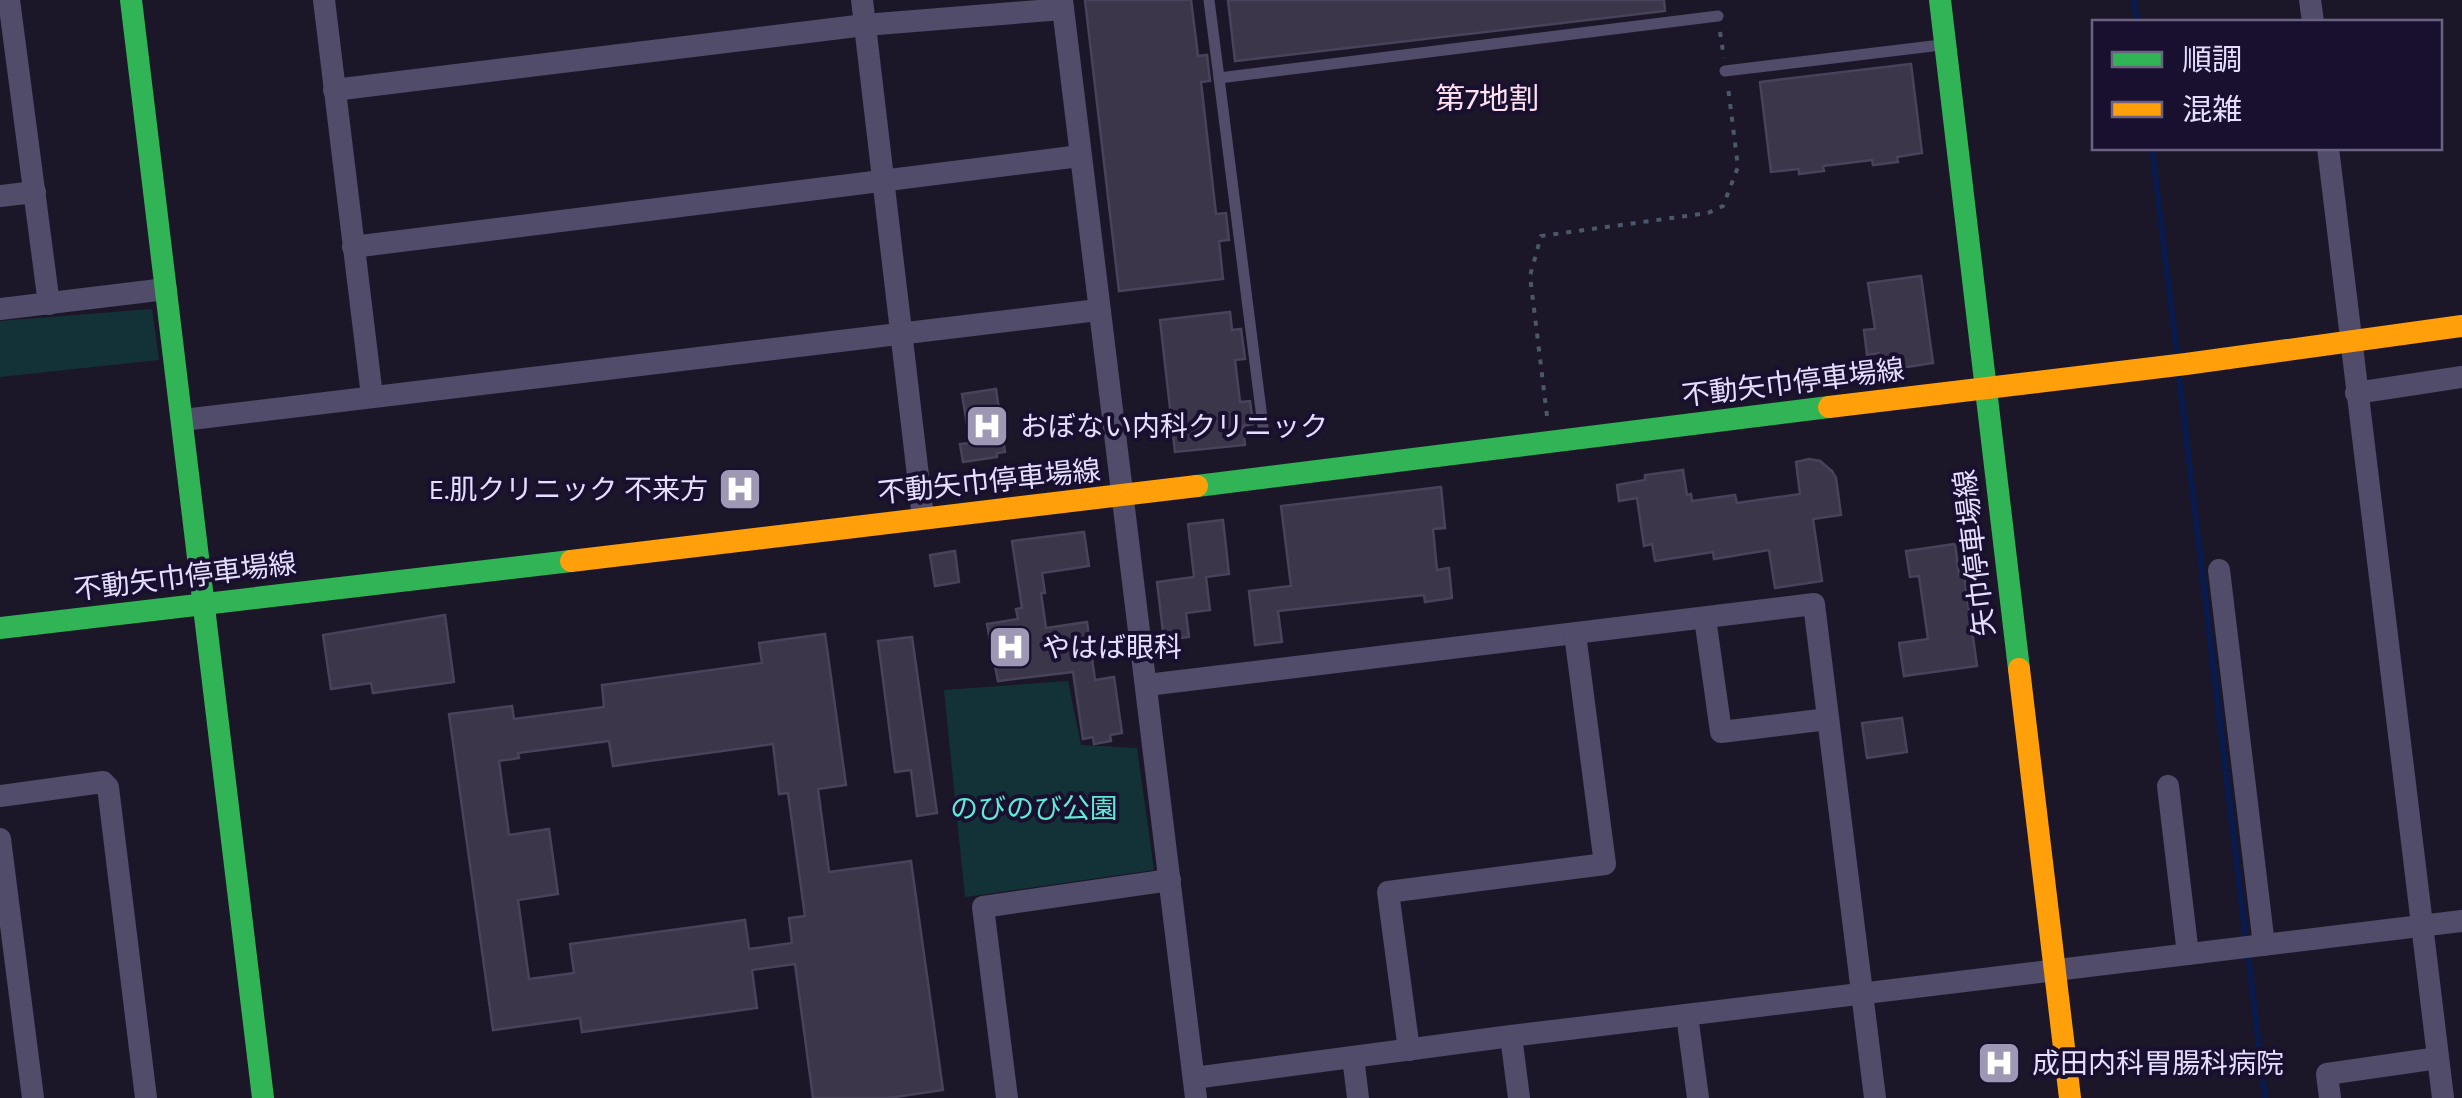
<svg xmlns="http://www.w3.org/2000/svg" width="2462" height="1098" font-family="Karla,'Noto Sans JP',sans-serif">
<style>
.green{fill:#133237}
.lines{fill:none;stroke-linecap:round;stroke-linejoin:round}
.stream{stroke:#091a4d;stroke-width:6}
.building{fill:#3b3649;stroke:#49425b;stroke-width:2.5;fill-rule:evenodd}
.path{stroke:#4b5869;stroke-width:4;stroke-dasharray:5 8;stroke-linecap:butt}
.lane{stroke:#504c69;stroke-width:11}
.street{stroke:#504c69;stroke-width:22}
.fast{stroke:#30b455;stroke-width:22}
.slow{stroke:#ff9f0a;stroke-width:22}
.labels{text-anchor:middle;stroke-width:8;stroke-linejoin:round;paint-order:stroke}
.street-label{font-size:28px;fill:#e5deff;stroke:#19102f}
.poi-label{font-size:28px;fill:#e5deff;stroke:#19102f;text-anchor:start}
.park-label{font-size:28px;fill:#5fead6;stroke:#19102f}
.neighbourhood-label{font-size:30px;fill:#ffe0f0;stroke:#19102f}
</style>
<rect width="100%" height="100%" fill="#1c1728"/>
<g class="green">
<path d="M 152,309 L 159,360 L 0,377 L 0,321 Z"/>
<path d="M 1068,681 L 1081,745 L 1137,748 L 1154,870 L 965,897 L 944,690 Z"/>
</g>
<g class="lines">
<g class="stream">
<path d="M 2134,0 L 2137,22"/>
<path d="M 2152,148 L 2177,355"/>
<path d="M 2179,377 L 2246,941"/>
<path d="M 2248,953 L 2265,1098"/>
</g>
</g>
<g class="building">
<path d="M 1085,0 L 1191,0 L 1198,56 L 1207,55 L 1210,81 L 1201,82 L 1216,214 L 1226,213 L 1229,240 L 1219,241 L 1223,279 L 1119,291 Z"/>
<path d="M 1228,0 L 1664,0 L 1665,11 L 1235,61 Z"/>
<path d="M 1911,64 L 1922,153 L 1897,157 L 1898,162 L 1873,165 L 1872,160 L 1823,166 L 1824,171 L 1799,174 L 1799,169 L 1771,172 L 1760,82 Z"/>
<path d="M 1921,276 L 1933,363 L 1881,371 L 1879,353 L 1867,355 L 1864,330 L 1875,329 L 1868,283 Z"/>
<path d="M 1230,312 L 1232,330 L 1241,329 L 1245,359 L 1235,360 L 1240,402 L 1250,401 L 1253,424 L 1243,426 L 1245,445 L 1175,452 L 1160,320 Z"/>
<path d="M 996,389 L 1005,452 L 997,453 L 997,457 L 963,462 L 960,444 L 970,443 L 962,394 Z"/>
<path d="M 1809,459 L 1820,461 L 1832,471 L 1836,478 L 1841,515 L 1813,519 L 1822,581 L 1775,588 L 1769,550 L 1714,559 L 1713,552 L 1655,561 L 1652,544 L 1644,546 L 1637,498 L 1619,501 L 1617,485 L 1645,480 L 1645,475 L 1683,470 L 1687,495 L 1691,494 L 1692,501 L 1735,495 L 1737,503 L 1800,494 L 1796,462 Z"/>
<path d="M 1441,487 L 1445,528 L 1433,529 L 1437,570 L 1449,568 L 1452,598 L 1425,602 L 1424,595 L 1278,611 L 1282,642 L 1255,645 L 1249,591 L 1291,586 L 1281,506 Z"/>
<path d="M 1223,520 L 1229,574 L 1206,577 L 1210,610 L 1186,613 L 1189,637 L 1164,640 L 1157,582 L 1194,577 L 1188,524 Z"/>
<path d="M 1084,532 L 1089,566 L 1042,573 L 1045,593 L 1041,593 L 1046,628 L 1087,622 L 1095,680 L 1114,677 L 1122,733 L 1110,735 L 1111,741 L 1094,744 L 1093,737 L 1083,739 L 1073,672 L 998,681 L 987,624 L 1018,619 L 1016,609 L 1022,608 L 1012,541 Z"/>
<path d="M 1955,544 L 1959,575 L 1964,574 L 1977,666 L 1904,676 L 1899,643 L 1928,639 L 1919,576 L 1910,577 L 1906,551 Z"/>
<path d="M 955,551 L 959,582 L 935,586 L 930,555 Z"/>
<path d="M 445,615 L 454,682 L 373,693 L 371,683 L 331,689 L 323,635 Z"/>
<path d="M 825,634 L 846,785 L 818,789 L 829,872 L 911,861 L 943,1090 L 888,1098 L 813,1098 L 795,964 L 752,970 L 757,1008 L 582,1032 L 580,1018 L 493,1030 L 449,714 L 512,706 L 514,719 L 604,707 L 602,685 L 762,663 L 759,643 ZM 609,741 L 613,766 L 773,744 L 779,794 L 788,793 L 805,916 L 789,918 L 792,943 L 749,949 L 745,920 L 570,944 L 574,973 L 529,979 L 518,900 L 558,894 L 549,829 L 509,835 L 499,761 L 519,758 L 518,753 Z"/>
<path d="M 912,637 L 937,813 L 917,816 L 911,770 L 895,772 L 878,641 Z"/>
<path d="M 1902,718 L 1907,752 L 1867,758 L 1862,723 Z"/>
</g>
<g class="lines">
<g class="path">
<path d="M 1720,32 L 1724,58"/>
<path d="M 1547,416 L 1530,276 L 1541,236 L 1708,213 L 1723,206 L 1738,167 L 1728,87"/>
</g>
<g class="lane">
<path d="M 1209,0 L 1219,78 L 1718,16"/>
<path d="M 1725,71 L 1941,45"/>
<path d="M 1219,78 L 1263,426"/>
</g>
<g class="street">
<path d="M 9,0 L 49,304"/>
<path d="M 324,0 L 372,396"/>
<path d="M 862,0 L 923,518"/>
<path d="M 1062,0 C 1107,366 1151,732 1196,1098"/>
<path d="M 2310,0 L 2313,22"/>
<path d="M 334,90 L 865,25 L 1063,9"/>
<path d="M 2328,148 L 2443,1098"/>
<path d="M 0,196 L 35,192"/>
<path d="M 353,247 L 1080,156"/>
<path d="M 0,309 L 166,289"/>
<path d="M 2356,393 L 2462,377"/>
<path d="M 183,420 L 1098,310"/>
<path d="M 2219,570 L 2264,945"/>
<path d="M 1705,618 L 1721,732 L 1828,719"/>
<path d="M 1147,685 L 1814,604 L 1875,1098"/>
<path d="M 2168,786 L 2188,954"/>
<path d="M 0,796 L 103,782 L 108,787 L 146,1098"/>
<path d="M 0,839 L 33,1098"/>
<path d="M 1687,1015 L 1698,1098"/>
<path d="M 1511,1036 L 1519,1098"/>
<path d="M 1409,1050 L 1388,892 L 1605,864 L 1575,634"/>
<path d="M 1353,1057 L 1358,1098"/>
<path d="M 1194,1078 L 1511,1036 L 2462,921"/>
<path d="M 1007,1098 L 983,907 L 1170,880"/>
<path d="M 2330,1098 L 2327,1074 L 2438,1058"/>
</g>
<g class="fast">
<path d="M 131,0 L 263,1098"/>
<path d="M 1940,0 L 2019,669"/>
<path d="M 1197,486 L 1829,407"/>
<path d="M 0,628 L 571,561"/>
</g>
<g class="slow">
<path d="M 1829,407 L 2186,364 L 2462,326"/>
<path d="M 571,561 L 1197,486"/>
<path d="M 2019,669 L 2070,1098"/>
</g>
</g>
<defs>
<g id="hospital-square" transform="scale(2.25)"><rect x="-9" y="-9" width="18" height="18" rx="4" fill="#9f98b4" stroke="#19102f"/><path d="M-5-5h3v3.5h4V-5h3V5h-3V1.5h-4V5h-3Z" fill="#fff"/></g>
</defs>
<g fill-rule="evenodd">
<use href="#hospital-square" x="987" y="426"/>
<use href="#hospital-square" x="740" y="489"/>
<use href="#hospital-square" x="1010" y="647"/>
<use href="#hospital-square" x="1999" y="1063"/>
</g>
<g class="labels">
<g class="street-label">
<text transform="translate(1793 382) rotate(-7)" y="10">不動矢巾停車場線</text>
<text transform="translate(989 481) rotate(-6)" y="10">不動矢巾停車場線</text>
<text transform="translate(1974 553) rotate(-97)" y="10">矢巾停車場線</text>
<text transform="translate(185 576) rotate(-7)" y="10">不動矢巾停車場線</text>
</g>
<g class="poi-label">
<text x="1020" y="436">おぼない内科クリニック</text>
<text x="708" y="499" text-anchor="end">E.肌クリニック 不来方</text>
<text x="1042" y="657">やはば眼科</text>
<text x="2032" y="1073">成田内科胃腸科病院</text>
</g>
<g class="park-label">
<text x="1034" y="818">のびのび公園</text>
</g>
<g class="neighbourhood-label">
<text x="1487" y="109">第7地割</text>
</g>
</g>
<rect x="2092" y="20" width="350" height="130" fill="#19102f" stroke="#6b6282" stroke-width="2.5"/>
<rect x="2112" y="52" width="50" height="15" fill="#30b455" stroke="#6b6282" stroke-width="2.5"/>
<text x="2182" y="70" font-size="30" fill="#e5deff">順調</text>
<rect x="2112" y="102" width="50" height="15" fill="#ff9f0a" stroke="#6b6282" stroke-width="2.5"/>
<text x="2182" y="120" font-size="30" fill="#e5deff">混雑</text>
</svg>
